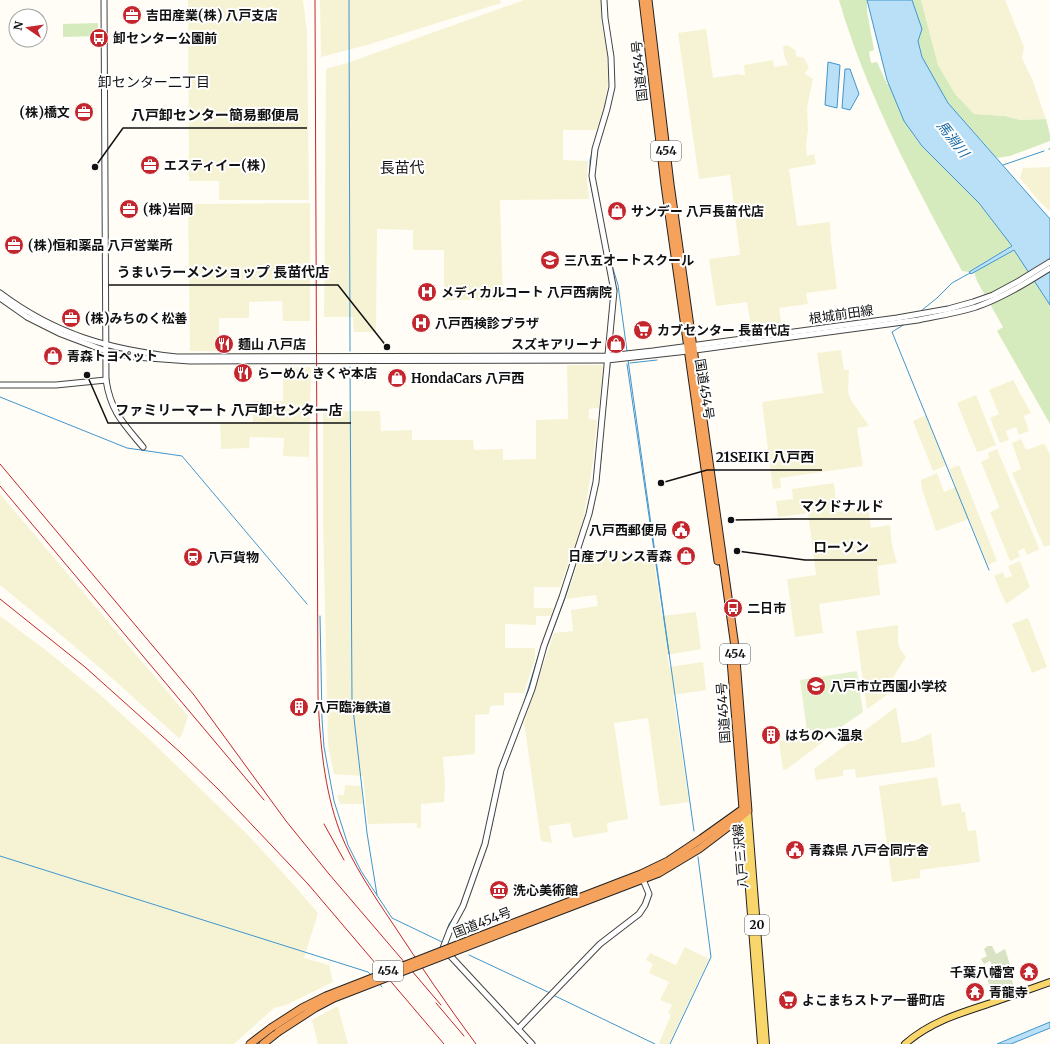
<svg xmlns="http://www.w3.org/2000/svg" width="1050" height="1044" font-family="Merriweather,'Noto Sans JP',serif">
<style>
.farmland{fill:#f6f3d4}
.green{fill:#d5ebbd}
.cemetery{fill:#d9e3c4}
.pitch{fill:#e6f2cf}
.water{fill:#b9e0f7;stroke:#3f96cf}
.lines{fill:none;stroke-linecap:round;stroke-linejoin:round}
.stream{stroke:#3f96cf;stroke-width:1}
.minor-casing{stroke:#444;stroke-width:7}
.major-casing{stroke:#222;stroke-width:8}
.highway-casing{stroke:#222;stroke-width:9}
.minor{stroke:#fff;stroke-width:5}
.major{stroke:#f9d66b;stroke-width:6}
.highway{stroke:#f5a25d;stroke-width:7}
.rail{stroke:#c4262e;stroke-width:1}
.highway-bridge-casing{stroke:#222;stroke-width:9;stroke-linecap:butt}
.highway-bridge{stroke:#f5a25d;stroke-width:7}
.labels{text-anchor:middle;stroke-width:4;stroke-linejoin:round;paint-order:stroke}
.shield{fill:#fff;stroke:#585858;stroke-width:1}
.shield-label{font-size:12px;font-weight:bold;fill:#111}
.poi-label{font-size:13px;font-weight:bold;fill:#111;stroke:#fff;text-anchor:start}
.street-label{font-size:13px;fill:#111;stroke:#fff}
.neighbourhood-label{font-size:14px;fill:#111;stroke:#fff}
.water-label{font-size:14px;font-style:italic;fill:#1768a6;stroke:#fff}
.quarter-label{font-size:15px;fill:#111;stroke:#fff}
.leader{fill:none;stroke:#111;stroke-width:1.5}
.callout-dot{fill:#111;stroke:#fff;stroke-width:1.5}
.callout-label{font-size:14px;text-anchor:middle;font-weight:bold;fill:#111;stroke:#fff;stroke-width:4;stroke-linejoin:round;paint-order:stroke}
</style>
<rect width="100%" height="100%" fill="#fffdf5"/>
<g class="farmland">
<path d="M 188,0 L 303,0 L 307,32 L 309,200 L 219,200 L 219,181 L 189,181 Z"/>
<path d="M 320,0 L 500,0 L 501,3 L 367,45 L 321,57 Z"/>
<path d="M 524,0 L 601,0 L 601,21 L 607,53 L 608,83 L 604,107 L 596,130 L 563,130 L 563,160 L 588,161 L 587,180 L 589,199 L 500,200 L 503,300 L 444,300 L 444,250 L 413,250 L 413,230 L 377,229 L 376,332 L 354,332 L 353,317 L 324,317 L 326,69 L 350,62 Z"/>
<path d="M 921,0 L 1005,0 L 1024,47 L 1022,58 L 1032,79 L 1046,119 L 1020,120 L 1005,116 L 974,114 L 955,94 L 938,65 Z"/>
<path d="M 706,29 L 713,78 L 739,74 L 739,75 L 745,75 L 744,65 L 773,60 L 774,67 L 788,65 L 784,55 L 783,46 L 788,45 L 796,51 L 796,56 L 804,58 L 809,67 L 805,74 L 813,79 L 807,108 L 808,129 L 806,144 L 807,156 L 814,154 L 816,164 L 789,169 L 797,226 L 830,222 L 831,242 L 837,289 L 806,293 L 808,304 L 779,308 L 782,328 L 752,333 L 747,302 L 716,306 L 709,259 L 740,255 L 730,175 L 699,179 L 678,33 Z"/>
<path d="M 1050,167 L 1050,211 L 1039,201 L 1020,178 L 1023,168 Z"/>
<path d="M 310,203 L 310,321 L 283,321 L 282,301 L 249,302 L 249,318 L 219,318 L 219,351 L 190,351 L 188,204 Z"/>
<path d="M 841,350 L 844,370 L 849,370 L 848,389 L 849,395 L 851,400 L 869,426 L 857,428 L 863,466 L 780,478 L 781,488 L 773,489 L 762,402 L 823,393 L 817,353 Z"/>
<path d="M 567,365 L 603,365 L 599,408 L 589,409 L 589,419 L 597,420 L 593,461 L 583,521 L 560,587 L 534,587 L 534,608 L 553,608 L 552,616 L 536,616 L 536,625 L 505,624 L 505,648 L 535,648 L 535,659 L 524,693 L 504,693 L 504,705 L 490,706 L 489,714 L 475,715 L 475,754 L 443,757 L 445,784 L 444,802 L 421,804 L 421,828 L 417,828 L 417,823 L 368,824 L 363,776 L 334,774 L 328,744 L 323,520 L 323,411 L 380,411 L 381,431 L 412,430 L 412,440 L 473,440 L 474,450 L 503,449 L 503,460 L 536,459 L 536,420 L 568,419 Z"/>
<path d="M 311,367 L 309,457 L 283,456 L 284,438 L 250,437 L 249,448 L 221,449 L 220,422 L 253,422 L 253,401 L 283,401 L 283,368 Z"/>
<path d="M 1013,380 L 1031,413 L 1024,416 L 1029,431 L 1019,435 L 1016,427 L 1006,431 L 1009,440 L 1000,443 L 990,418 L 999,414 L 989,390 Z"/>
<path d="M 976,395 L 996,445 L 979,452 L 977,452 L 957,403 Z"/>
<path d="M 926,415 L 946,465 L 933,471 L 913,421 Z"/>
<path d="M 1021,439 L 1026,450 L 1043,444 L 1045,444 L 1050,455 L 1050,545 L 1044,547 L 1012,473 L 1021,469 L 1012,443 Z"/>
<path d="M 997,449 L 1039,548 L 1038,550 L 1027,555 L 1024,548 L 1018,551 L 1020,557 L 1010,561 L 990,512 L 999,508 L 999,506 L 981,462 L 989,458 L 988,453 Z"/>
<path d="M 959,465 L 997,561 L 988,565 L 969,519 L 936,531 L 922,489 L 921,480 L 937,473 L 944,492 L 956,487 L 949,469 Z"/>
<path d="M 834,483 L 837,512 L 868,507 L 871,528 L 890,525 L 892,545 L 897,563 L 877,566 L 880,595 L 819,604 L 823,633 L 795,637 L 787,579 L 816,575 L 808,513 L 778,517 L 776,501 L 793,499 L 792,489 Z"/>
<path d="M 0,494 L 188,716 L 182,735 L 179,738 L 105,672 L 54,629 L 0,585 Z"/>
<path d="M 652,548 L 662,616 L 696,612 L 701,649 L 667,655 L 669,667 L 703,662 L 706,690 L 673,695 L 689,802 L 660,806 L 648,718 L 614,723 L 628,819 L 607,823 L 608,832 L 573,838 L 570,823 L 549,826 L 552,843 L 541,841 L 524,722 L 554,633 L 573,631 L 571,610 L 598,606 L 596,595 L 566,599 L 579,559 Z"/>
<path d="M 1020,561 L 1030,587 L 1006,604 L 994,576 L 1003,572 L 1005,578 L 1012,576 L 1008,566 Z"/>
<path d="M 0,616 L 47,651 L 98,693 L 149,739 L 247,834 L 293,884 L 318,913 L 304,958 L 329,965 L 333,982 L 286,1005 L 274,1008 L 234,1044 L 0,1044 Z"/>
<path d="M 1028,618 L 1047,667 L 1032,673 L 1012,624 Z"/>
<path d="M 898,625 L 898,643 L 900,649 L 906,657 L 892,679 L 894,690 L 867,709 L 856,631 Z"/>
<path d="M 896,707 L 902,743 L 917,740 L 931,733 L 935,767 L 856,778 L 855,769 L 843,770 L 843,776 L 816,780 L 814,769 Z"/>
<path d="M 836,732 L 787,769 L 783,770 L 779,741 Z"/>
<path d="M 937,777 L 942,806 L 960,803 L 962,812 L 965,812 L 968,831 L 976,830 L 980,862 L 920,870 L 920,878 L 892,882 L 879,786 Z"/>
<path d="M 345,785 L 361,786 L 363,804 L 340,804 L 337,795 L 344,795 Z"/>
<path d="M 685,947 L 709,959 L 669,1044 L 660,1044 L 659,1043 L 671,1015 L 668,1013 L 672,1005 L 660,1000 L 669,982 L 649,973 L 653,964 L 646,960 L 650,953 L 676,965 Z"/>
<path d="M 336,1007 L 338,1007 L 348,1044 L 318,1044 L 312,1020 Z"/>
</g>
<g class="green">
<path d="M 839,0 L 867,0 L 867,11 L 874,50 L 869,52 L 871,63 L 877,62 L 887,84 L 889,84 L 904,121 L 922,146 L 979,203 L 1012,246 L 969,272 L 962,271 C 915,184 867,96 839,0 Z"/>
<path d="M 912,0 L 921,0 L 938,65 L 955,94 L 974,114 L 1005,116 L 1020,120 L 1046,119 L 1050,135 L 1050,141 L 1010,156 L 997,158 L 948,103 L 933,78 L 922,57 L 918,41 L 922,29 Z"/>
<path d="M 98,23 L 98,36 L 63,37 L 63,24 Z"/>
<path d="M 1014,249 L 1050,305 L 1050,424 L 997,331 L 1003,327 L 977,281 L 974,272 Z"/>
</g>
<path class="cemetery" d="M 988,946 L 992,946 L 996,954 L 1005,949 L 1012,971 L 1011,974 L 1014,990 L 993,998 L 987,978 L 991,976 L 988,969 L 993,966 L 990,961 L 984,964 L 981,959 L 987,956 L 984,949 Z"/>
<path class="pitch" d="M 857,671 L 863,712 L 841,727 L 807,731 L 800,680 Z"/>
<g class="water">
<path d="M 867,0 L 912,0 L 922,29 L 918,41 L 922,57 L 948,103 L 1050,219 L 1050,305 L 1014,250 L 971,274 L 969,272 L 1012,246 L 979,203 L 922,146 L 904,121 L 887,80 Z"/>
<path d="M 828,62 L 840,65 L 837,108 L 825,105 Z"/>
<path d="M 845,69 L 850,69 L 859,94 L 850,110 L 842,108 Z"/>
<path d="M 1050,1022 L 1050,1028 L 1011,1044 L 997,1044 Z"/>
</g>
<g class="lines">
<g class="stream">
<path d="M 349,0 L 350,351"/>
<path d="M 603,20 L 604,29"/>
<path d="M 610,36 L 613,53"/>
<path d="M 597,134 L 590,160 L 590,180 L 606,260"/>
<path d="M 1049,149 L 1050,149"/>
<path d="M 597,150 L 607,117"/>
<path d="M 1003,165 L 1044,151"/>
<path d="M 611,262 L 618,285 L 627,351"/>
<path d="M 616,296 L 617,289"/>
<path d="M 921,311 L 937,298 L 952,283 L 970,273"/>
<path d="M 905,324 L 892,332 L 989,570"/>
<path d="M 628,360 L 694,831"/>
<path d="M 630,363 L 657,360"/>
<path d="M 627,364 L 669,654"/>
<path d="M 350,367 L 352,700 L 367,833 L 377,895"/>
<path d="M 607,391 L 610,365"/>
<path d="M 0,397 L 127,448 L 182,456 L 307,604"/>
<path d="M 600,416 L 603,385"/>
<path d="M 593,508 L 599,478 L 602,450"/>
<path d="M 320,616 L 322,719 L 324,747 L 334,801 L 348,845 L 361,871 L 392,918 L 442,942"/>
<path d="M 545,651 L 566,595 L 585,534"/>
<path d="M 523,706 L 540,650"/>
<path d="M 496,780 L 498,771"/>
<path d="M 491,830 L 500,784"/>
<path d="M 0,856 L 368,972 L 371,975"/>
<path d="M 463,899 L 469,883"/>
<path d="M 443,942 L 449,924 L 458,911"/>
<path d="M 469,955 L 550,993"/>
<path d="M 379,983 L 382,987"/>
<path d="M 553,995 L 655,1044"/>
<path d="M 670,1044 L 711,957 L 698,857"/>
</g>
<g class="minor-casing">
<g id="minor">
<path d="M 104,0 L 106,380 C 111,412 123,423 143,447"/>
<path d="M 0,293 C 56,335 108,349 177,357 L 608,356 L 653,351 L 897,318 L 948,309 L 973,302 L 993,295 L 1019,281 L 1050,262"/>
<path d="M 0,298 L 27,317 L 61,334 L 106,351 L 135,357 L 190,361 L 607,360 L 688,351 L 918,320 C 937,316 957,313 976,307 C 1002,298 1026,283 1050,268"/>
<path d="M 0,385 L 56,385 L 106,380"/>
<path d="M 518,1029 L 600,944 L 639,914 L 645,905 L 649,894 L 642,877"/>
<path d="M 532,1044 L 443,948 L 450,930 L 463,906 L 485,844 L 501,770 L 532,689 L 544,646 L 562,597 L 589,514 L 596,482 L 614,291 L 592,176 L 595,149 L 607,109 L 612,87 L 611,57 L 605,18 L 604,0"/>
</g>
</g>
<g class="major-casing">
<g id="major">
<path d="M 746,810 L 748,811 L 766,1044"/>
<path d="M 743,812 L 761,1044"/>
<path d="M 905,1044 C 930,1022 960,1013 991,1003 C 1011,996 1030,989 1050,982"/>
</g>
</g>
<g class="highway-casing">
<g id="highway">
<path d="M 643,0 L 665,185 L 718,561"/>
<path d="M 511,924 L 641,874 L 668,861 L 701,839 L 743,809 L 731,660"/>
<path d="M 515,928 L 659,873 L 699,849 L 732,824 L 748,811 L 735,647 L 670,184 L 648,0"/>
<path d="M 250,1044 L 271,1028"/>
<path d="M 263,1044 L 278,1032"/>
</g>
</g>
<use href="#minor" class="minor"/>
<use href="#major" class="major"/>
<use href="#highway" class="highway"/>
<g class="rail">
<path d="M 315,0 L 318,697 C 320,742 324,789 340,832 C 353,865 373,894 393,924 C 420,965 447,1005 476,1044"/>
<path d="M 0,464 L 194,695 L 286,821 L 329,874 L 441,1005"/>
<path d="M 0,486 L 264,800"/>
<path d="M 0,599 L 85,667 L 181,753 L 219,790 L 308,884 L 444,1044"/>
<path d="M 324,824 L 344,860"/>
<path d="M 436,1003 L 464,1036"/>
</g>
<g class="highway-bridge-casing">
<g id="highway-bridge">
<path d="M 271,1028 L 302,1008 L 326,996 L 511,924"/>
<path d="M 278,1032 L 315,1008 L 334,998 L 515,928"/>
</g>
</g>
<use href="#highway-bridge" class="highway-bridge"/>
</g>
<defs>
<g id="office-disc" transform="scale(1)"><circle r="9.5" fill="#c4262e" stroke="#fff"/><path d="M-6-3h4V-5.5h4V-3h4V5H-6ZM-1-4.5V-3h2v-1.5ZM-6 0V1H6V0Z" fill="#fff"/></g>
<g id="bus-disc" transform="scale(1)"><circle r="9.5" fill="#c4262e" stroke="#fff"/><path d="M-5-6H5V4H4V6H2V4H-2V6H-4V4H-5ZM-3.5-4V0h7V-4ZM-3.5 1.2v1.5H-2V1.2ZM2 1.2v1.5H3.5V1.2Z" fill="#fff"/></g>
<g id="shop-disc" transform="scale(1)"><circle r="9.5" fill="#c4262e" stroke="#fff"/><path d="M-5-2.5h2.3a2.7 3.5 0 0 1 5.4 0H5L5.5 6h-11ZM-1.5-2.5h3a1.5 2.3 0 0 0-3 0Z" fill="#fff"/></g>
<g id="university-disc" transform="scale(1)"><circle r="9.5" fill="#c4262e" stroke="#fff"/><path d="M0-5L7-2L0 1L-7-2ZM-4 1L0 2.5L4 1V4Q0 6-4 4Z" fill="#fff"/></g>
<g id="hospital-disc" transform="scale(1)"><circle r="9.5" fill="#c4262e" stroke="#fff"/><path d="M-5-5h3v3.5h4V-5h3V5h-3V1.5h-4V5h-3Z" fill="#fff"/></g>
<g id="supermarket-disc" transform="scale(1)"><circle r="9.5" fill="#c4262e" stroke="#fff"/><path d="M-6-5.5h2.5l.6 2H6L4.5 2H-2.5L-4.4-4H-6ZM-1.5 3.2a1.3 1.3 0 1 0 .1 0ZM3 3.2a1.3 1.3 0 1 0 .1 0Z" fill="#fff"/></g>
<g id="restaurant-disc" transform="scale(1)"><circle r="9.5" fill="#c4262e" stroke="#fff"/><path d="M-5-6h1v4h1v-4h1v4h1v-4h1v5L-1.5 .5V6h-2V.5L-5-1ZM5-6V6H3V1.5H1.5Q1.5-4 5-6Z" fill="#fff"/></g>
<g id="civic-disc" transform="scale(1)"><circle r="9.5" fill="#c4262e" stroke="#fff"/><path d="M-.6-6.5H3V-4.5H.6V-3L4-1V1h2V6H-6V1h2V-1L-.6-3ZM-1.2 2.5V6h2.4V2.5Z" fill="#fff"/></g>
<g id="station-disc" transform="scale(1)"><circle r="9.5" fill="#c4262e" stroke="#fff"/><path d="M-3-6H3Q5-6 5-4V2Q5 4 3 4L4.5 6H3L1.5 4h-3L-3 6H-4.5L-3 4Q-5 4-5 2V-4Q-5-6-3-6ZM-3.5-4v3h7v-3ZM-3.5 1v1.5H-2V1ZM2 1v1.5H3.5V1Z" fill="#fff"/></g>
<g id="school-disc" transform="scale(1)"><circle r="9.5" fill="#c4262e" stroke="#fff"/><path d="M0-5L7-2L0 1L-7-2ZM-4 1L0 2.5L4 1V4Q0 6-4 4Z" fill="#fff"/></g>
<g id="building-disc" transform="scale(1)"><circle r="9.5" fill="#c4262e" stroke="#fff"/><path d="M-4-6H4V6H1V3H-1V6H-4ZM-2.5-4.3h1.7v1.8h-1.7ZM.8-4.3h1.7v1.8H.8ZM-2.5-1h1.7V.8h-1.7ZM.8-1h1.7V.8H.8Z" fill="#fff"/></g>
<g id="museum-disc" transform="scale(1)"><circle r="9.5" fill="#c4262e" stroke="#fff"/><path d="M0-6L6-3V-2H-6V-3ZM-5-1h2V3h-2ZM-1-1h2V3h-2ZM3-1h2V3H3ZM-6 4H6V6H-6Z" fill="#fff"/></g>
<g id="temple-disc" transform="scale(1)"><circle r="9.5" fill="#c4262e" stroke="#fff"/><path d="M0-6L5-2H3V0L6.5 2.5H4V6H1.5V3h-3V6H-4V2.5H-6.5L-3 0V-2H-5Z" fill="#fff"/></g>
</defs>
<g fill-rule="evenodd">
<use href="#office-disc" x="132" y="15"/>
<use href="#bus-disc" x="99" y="38"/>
<use href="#office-disc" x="84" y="112"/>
<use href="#office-disc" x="150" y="165"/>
<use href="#office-disc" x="129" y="209"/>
<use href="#shop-disc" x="617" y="211"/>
<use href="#office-disc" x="14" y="245"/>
<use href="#university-disc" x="550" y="260"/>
<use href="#hospital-disc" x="427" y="292"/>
<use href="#office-disc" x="71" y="318"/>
<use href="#hospital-disc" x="421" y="323"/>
<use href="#supermarket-disc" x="643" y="330"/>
<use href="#restaurant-disc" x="224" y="344"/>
<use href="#shop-disc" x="616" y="344"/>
<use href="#shop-disc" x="53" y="356"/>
<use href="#restaurant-disc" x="243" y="373"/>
<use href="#shop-disc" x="397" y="378"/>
<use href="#civic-disc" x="681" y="530"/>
<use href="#shop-disc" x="686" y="556"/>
<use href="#station-disc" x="193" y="557"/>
<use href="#bus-disc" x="733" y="608"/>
<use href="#school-disc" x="816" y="686"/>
<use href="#building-disc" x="299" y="707"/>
<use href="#building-disc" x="771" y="735"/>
<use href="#civic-disc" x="795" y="850"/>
<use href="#museum-disc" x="499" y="890"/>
<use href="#temple-disc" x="1029" y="972"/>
<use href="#temple-disc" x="975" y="992"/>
<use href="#supermarket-disc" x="788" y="1000"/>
</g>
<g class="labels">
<g class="shield">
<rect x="651" y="141" width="30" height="20" rx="3"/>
<rect x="720" y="644" width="30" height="20" rx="3"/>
<rect x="745" y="915" width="24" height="20" rx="3"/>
<rect x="373" y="961" width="30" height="20" rx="3"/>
</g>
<g class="shield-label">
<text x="666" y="155">454</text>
<text x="735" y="658">454</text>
<text x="757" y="929">20</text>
<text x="388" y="975">454</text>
</g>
<g class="poi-label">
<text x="146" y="20">吉田産業(株) 八戸支店</text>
<text x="113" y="43">卸センター公園前</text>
<text x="70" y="117" text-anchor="end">(株)橋文</text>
<text x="164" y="170">エスティイー(株)</text>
<text x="143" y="214">(株)岩岡</text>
<text x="631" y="216">サンデー 八戸長苗代店</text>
<text x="28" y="250">(株)恒和薬品 八戸営業所</text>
<text x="564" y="265">三八五オートスクール</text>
<text x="441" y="297">メディカルコート 八戸西病院</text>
<text x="85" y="323">(株)みちのく松善</text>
<text x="435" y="328">八戸西検診プラザ</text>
<text x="657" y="335">カブセンター 長苗代店</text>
<text x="238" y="349">麺山 八戸店</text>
<text x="602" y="349" text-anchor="end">スズキアリーナ</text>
<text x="67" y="361">青森トヨペット</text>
<text x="257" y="378">らーめん きくや本店</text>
<text x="411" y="383">HondaCars 八戸西</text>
<text x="667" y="535" text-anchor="end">八戸西郵便局</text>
<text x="672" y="561" text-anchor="end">日産プリンス青森</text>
<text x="207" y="562">八戸貨物</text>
<text x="747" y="613">二日市</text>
<text x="830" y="691">八戸市立西園小学校</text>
<text x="313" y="712">八戸臨海鉄道</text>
<text x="785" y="740">はちのへ温泉</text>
<text x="809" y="855">青森県 八戸合同庁舎</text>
<text x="513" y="895">洗心美術館</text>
<text x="1015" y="977" text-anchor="end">千葉八幡宮</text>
<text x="989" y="997">青龍寺</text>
<text x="802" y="1005">よこまちストア一番町店</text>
</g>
<g class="street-label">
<text transform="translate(639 71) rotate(-96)" y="5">国道454号</text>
<text transform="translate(841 314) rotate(-8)" y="5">根城前田線</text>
<text transform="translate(705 389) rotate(81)" y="5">国道454号</text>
<text transform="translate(723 713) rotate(-94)" y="5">国道454号</text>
<text transform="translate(740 856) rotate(-95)" y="5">八戸三沢線</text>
<text transform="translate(482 922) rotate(-21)" y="5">国道454号</text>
</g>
<g class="neighbourhood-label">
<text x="154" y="87">卸センター二丁目</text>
</g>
<g class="water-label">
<text transform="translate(953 139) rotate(52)" y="5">馬淵川</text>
</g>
<g class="quarter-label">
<text x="402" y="173">長苗代</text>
</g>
</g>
<path class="leader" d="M95 167L123 128H307M387 347L338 285H109M87 375L108 423H351M661 483L707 470H822M731 520L792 519H892M737 551L805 560H877"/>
<g class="callout-dot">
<circle cx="95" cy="167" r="4"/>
<circle cx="387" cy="347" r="4"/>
<circle cx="87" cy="375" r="4"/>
<circle cx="661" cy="483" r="4"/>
<circle cx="731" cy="520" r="4"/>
<circle cx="737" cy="551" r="4"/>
</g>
<g class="callout-label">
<text x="215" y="120">八戸卸センター簡易郵便局</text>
<text x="223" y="277">うまいラーメンショップ 長苗代店</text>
<text x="229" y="415">ファミリーマート 八戸卸センター店</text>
<text x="765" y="462">21SEIKI 八戸西</text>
<text x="842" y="511">マクドナルド</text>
<text x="841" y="552">ローソン</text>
</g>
<g transform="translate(28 28) rotate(283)"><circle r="19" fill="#ffffff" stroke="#a0a0a0"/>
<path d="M0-3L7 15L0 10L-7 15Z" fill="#c4262e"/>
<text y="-6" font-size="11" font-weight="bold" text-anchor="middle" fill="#111111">N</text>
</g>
</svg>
